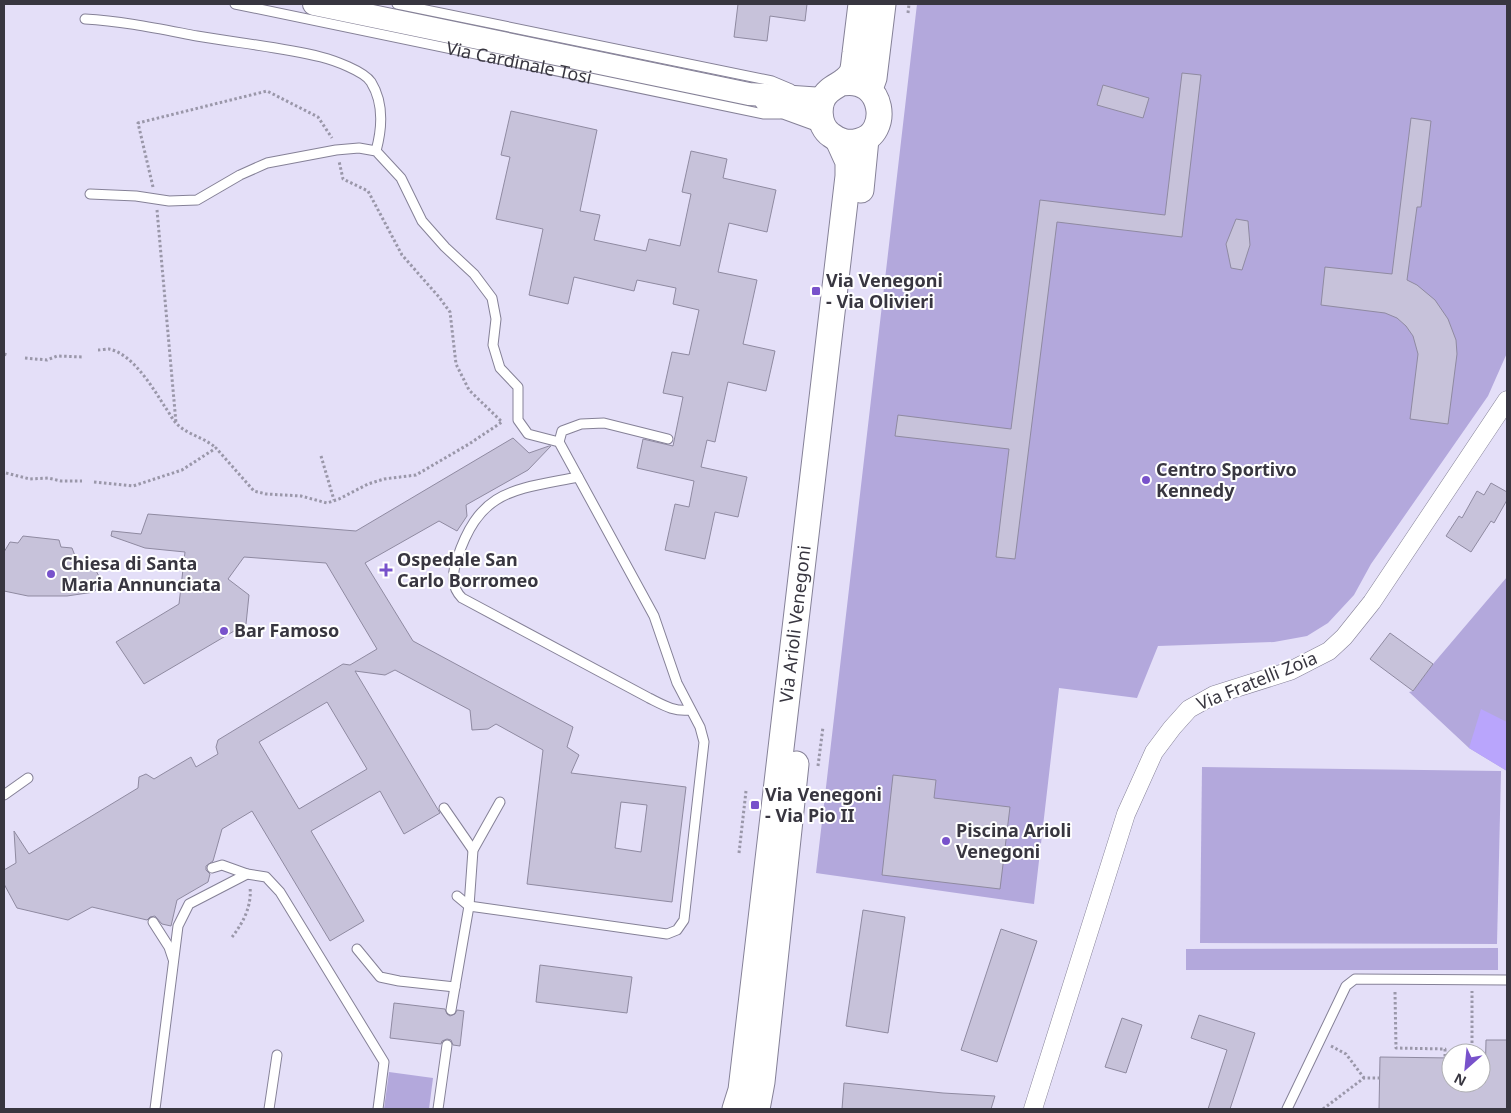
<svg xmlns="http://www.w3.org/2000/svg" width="1511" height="1113" font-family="'Noto Sans',sans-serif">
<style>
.green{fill:#b3a8dc}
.forest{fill:#b9a5fc}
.building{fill:#c7c2da;stroke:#8f8aa1;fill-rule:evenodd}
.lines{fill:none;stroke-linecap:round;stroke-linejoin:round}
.service-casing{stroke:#858197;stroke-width:11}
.minor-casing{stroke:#858197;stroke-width:19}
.tertiary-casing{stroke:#858197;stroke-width:24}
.secondary-casing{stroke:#858197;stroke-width:27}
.path{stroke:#9a97a9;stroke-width:3;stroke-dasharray:2.5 2.5;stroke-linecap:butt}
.service{stroke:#fff;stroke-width:9}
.minor{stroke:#fff;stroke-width:18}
.tertiary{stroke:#fff;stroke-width:22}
.secondary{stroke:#fff;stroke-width:25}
.poi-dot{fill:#7852cb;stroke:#fff;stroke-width:2}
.labels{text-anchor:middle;stroke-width:4;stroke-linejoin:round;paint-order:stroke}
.street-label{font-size:18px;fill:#383640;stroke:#fff}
.poi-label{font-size:18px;font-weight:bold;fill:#383640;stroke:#fff;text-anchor:start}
</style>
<rect width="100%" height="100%" fill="#e4dff8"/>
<g class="green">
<path d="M 917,4 L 1507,4 L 1507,353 L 1488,396 L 1371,564 L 1354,595 L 1328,623 L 1307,636 L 1274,642 L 1158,646 L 1137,698 L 1059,688 L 1034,904 L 816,873 Z"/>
<path d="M 1507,577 L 1507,771 L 1469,748 L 1409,692 L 1413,691 L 1433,664 Z"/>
<path d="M 1202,767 L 1501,771 L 1497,944 L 1200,943 Z"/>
<path d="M 1498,948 L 1498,970 L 1186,970 L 1186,949 Z"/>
<path d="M 389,1072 L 433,1078 L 429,1109 L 384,1109 Z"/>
</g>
<path class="forest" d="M 1481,709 L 1507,722 L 1507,771 L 1469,748 Z"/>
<g class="building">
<path d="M 738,4 L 807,4 L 805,21 L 770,16 L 767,41 L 734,37 Z"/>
<path d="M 1182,73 L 1201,75 L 1182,237 L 1057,222 L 1015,559 L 996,557 L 1009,449 L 895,436 L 898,415 L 1011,429 L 1040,200 L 1165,215 Z"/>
<path d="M 1103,85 L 1149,98 L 1143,118 L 1097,105 Z"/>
<path d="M 511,111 L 597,130 L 580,211 L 600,215 L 594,240 L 646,251 L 649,239 L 680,246 L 691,194 L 682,192 L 691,151 L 727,159 L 723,178 L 776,190 L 767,232 L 729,223 L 718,272 L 757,280 L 743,344 L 775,351 L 766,391 L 728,382 L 715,442 L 707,440 L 701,467 L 747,477 L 738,517 L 715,512 L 705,559 L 665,550 L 675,504 L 689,507 L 694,481 L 637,468 L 643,439 L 673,446 L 683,397 L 663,393 L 672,352 L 689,355 L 699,310 L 673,304 L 676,288 L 637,280 L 634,291 L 574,277 L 568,304 L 529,295 L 543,229 L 496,219 L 510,157 L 501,155 Z"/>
<path d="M 1411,118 L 1431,121 L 1421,207 L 1417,207 L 1407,280 L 1417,285 L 1435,300 L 1448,319 L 1456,340 L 1457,354 L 1448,424 L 1410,419 L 1418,354 L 1413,336 L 1406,326 L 1397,318 L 1385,313 L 1321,305 L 1325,267 L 1392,274 Z"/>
<path d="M 1236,219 L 1248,221 L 1250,245 L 1242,270 L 1231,268 L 1226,244 Z"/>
<path d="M 513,438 L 529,453 L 549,446 L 551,446 L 528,470 L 466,505 L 467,516 L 457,531 L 439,521 L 365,563 L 413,641 L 573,727 L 567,747 L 579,755 L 571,773 L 686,787 L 672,902 L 527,884 L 543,750 L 496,724 L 488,729 L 472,730 L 470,710 L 395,670 L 385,675 L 355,671 L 440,813 L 404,834 L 380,791 L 311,831 L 364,921 L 330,941 L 252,811 L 222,829 L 213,861 L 206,866 L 206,870 L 210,874 L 208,882 L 177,900 L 171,926 L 162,924 L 155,916 L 150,917 L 147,920 L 92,907 L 68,920 L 17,908 L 4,884 L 4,870 L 16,863 L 14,831 L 29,854 L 138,788 L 139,777 L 146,774 L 154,779 L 191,757 L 196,767 L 218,754 L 216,747 L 218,740 L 343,664 L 350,665 L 377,649 L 326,563 L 244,557 L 228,579 L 249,595 L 246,624 L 144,684 L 116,642 L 179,604 L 185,552 L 145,548 L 111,536 L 112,531 L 141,534 L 148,514 L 356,531 ZM 327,702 L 367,769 L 299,809 L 259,742 ZM 621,802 L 647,805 L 641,852 L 615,848 Z"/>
<path d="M 1491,483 L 1507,492 L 1507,500 L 1494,523 L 1491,521 L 1471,552 L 1446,536 L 1459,516 L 1462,518 L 1477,491 L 1484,495 Z"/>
<path d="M 23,536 L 59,540 L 61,547 L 72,548 L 77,561 L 93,565 L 102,582 L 94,592 L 67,596 L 28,596 L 4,591 L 4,552 L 10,542 L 18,543 Z"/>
<path d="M 1390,633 L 1433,664 L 1413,691 L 1370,659 Z"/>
<path d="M 893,775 L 936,780 L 934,798 L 1010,807 L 1000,889 L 882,875 Z"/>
<path d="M 863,910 L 905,917 L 888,1033 L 846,1026 Z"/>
<path d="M 1001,929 L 1037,941 L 997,1062 L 961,1050 Z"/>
<path d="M 540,965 L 632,977 L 627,1013 L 536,1002 Z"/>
<path d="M 394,1003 L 445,1009 L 447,1014 L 450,1016 L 455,1014 L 457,1010 L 464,1011 L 460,1046 L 453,1045 L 451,1040 L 447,1039 L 442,1041 L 441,1044 L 390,1038 Z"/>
<path d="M 1199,1015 L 1255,1033 L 1230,1109 L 1208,1109 L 1227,1050 L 1191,1038 Z"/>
<path d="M 1122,1018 L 1142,1025 L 1126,1073 L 1105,1067 Z"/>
<path d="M 1486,1040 L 1507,1040 L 1507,1109 L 1379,1109 L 1380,1057 L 1451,1058 L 1451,1083 L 1485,1083 Z"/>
<path d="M 844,1083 L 943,1093 L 995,1096 L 991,1109 L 842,1109 Z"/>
</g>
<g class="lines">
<g class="service-casing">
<g id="service">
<path id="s1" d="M 235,4 L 764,114 L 780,114"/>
<path d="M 397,4 L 772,81 L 791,89"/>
<path d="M 85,19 C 123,21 160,29 197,36 C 238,43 280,47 321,57 C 333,60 364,71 371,82 C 384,103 382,129 376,151"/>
<path d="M 90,194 L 136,196 L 169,201 L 197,200 L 240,175 L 267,163 L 336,150 L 359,148 L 376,151 L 401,178 L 422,221 L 445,247 L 474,274 L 492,298 L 496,319 L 493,345 L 500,368 L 518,387 L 518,420 L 528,434 L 559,442 L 654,616 L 677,683 L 700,727 L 704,742 L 684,920 L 677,930 L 667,934 L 469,906 L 451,1010"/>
<path d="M 559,442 L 562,431 L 581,424 L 604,423 L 668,439"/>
<path d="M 578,477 C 513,490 480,489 457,559 C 452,574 451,587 462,598 L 649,698 C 663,705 674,712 690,710"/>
<path d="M 4,795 L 28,778"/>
<path d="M 444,808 L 473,850"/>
<path d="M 212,868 L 222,865 L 247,874"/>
<path d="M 457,896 L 469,906"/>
<path d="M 469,906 L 473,850 L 500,802"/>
<path d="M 153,922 L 169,947 L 173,959"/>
<path d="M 357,949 L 380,977 L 399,981 L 455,987"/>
<path d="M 155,1109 L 178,926 L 189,904 L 247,874 L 266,877 L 280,892 L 384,1062 L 378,1109"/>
<path d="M 269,1109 L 277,1055"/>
<path d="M 438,1109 L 447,1045"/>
<path d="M 1287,1109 L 1346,986 L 1355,979 L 1507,980"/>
</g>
</g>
<g class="minor-casing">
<path id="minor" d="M 1033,1109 L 1126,814 L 1154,752 L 1172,728 L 1189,709 L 1214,695 L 1290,671 L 1329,651 L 1344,637 L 1372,602 L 1507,400"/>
</g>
<g class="tertiary-casing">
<g id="tertiary">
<path d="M 314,4 L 749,94 L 823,99"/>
<path d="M 766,101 L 821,121"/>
</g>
</g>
<g class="secondary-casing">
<g id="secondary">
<path d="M 843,83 C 884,76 891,134 859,141 C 848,144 840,142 831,135 C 818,126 816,102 829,91 C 837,84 846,83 852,72 C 854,67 854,59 855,53 C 857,37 859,20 861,4"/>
<path d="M 870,89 L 874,78 L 883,4"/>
<path d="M 861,190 L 866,139"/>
<path id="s2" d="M 735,1109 L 741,1090 L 848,176 L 848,162 L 838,140"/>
<path d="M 757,1109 L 762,1082 L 796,764"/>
</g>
</g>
<g class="path">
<path d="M 908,13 L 909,4"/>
<path d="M 153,187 L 138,123 L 267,91 L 318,117 L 332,138"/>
<path d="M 157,210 L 176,423"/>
<path d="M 98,350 C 101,350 106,349 109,349 C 133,354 153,388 165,407 C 169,412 172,419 176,423 C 187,435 204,437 216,448"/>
<path d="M 4,354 L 7,355"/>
<path d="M 25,358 L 47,360 L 57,356 L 84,357"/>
<path d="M 321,456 L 334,500"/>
<path d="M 6,473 L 30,479 L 48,478 L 61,481 L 82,481"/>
<path d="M 94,482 L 133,486 L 182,470 L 216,448 L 254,491 L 266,494 L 301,496 L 327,503 L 339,499 L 368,484 L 384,479 L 416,475 L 469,444 L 502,422 L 469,390 L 456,364 L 450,312 L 439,297 L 402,255 L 368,191 L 343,179 L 339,161"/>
<path d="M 818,766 L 823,727"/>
<path d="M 739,853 L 746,791"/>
<path d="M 232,937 C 243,923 252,906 250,887"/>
<path d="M 1395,992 L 1396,1048 L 1445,1049 L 1445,1058"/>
<path d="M 1331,1046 L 1346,1054 L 1364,1078"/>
<path d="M 1472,1053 L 1472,991"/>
<path d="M 1323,1109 L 1364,1078 L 1380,1078"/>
</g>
<use href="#service" class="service"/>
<use href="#minor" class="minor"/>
<use href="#tertiary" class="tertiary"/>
<use href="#secondary" class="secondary"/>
</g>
<g class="poi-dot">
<rect x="811" y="286" width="10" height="10" rx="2.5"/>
<circle cx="1146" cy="480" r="5"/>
<path d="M383.5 562.5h5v5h5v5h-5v5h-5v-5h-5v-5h5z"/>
<circle cx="51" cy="574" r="5"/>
<circle cx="224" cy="631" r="5"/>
<rect x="750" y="800" width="10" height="10" rx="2.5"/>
<circle cx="946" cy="841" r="5"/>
</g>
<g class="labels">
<g class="street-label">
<text dy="6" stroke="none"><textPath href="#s1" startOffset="290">Via Cardinale Tosi</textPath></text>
<text dy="6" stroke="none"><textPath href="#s2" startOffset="489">Via Arioli Venegoni</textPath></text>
<text transform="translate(1257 681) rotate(-22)" y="6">Via Fratelli Zoia</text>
</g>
<g class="poi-label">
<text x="826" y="287">Via Venegoni<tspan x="826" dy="21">- Via Olivieri</tspan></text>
<text x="1156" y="476">Centro Sportivo<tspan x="1156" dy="21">Kennedy</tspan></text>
<text x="397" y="566">Ospedale San<tspan x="397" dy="21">Carlo Borromeo</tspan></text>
<text x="61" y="570">Chiesa di Santa<tspan x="61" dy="21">Maria Annunciata</tspan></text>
<text x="234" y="637">Bar Famoso</text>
<text x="765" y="801">Via Venegoni<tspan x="765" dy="21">- Via Pio II</tspan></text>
<text x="956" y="837">Piscina Arioli<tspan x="956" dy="21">Venegoni</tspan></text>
</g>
</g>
<rect width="1511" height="1113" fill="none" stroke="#383640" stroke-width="10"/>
<g transform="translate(1466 1068) rotate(207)"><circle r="24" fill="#ffffff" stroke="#afafb3"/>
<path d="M0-4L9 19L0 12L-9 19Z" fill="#7852cb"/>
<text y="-8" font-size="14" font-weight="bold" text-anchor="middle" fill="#383640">N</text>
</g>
</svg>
